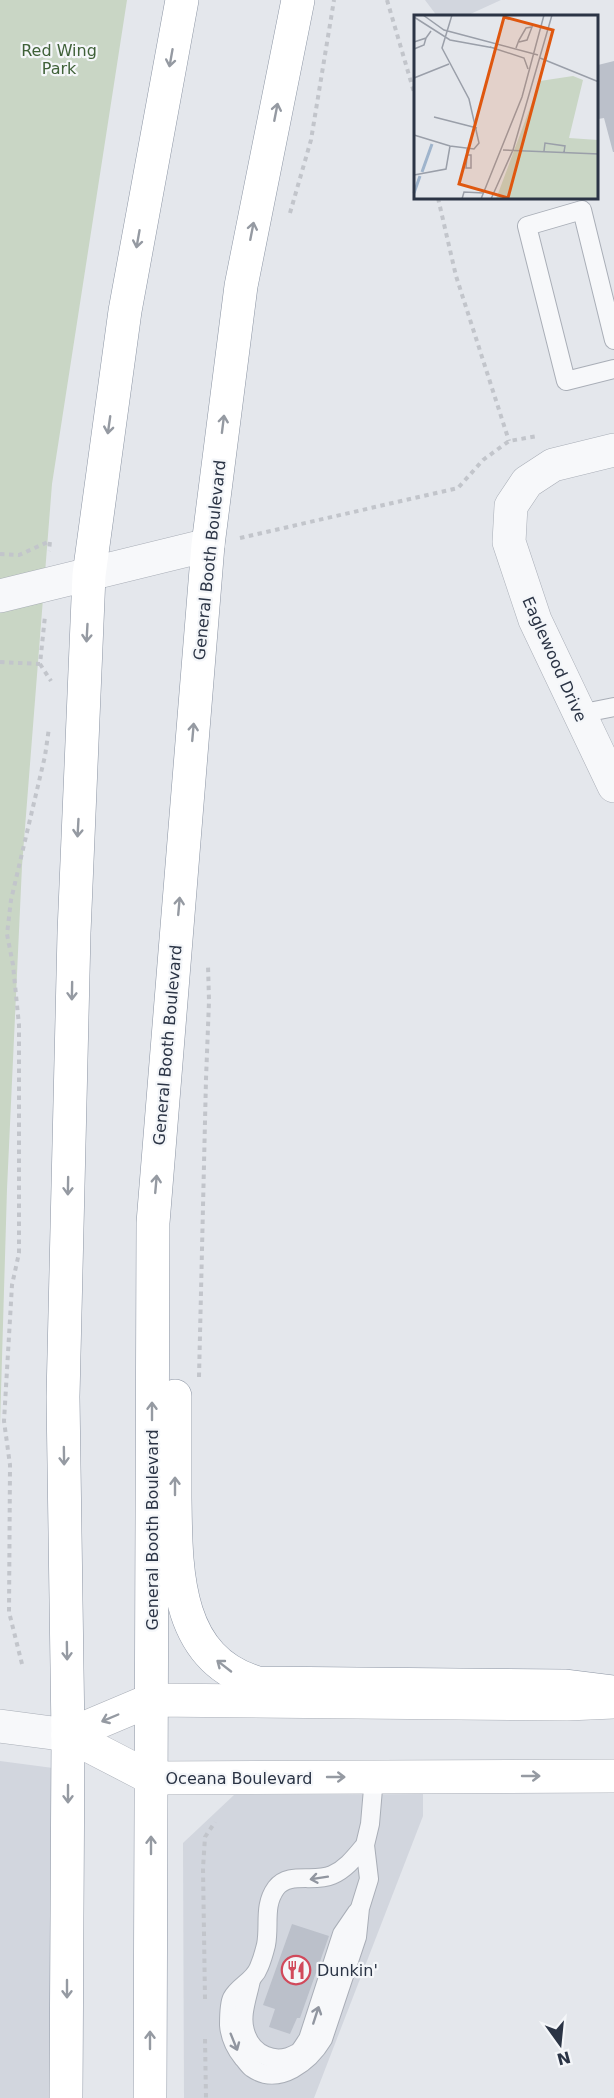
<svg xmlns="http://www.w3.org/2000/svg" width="614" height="2098" font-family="'DejaVu Sans',sans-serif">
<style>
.built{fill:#d2d6de}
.green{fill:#c9d6c5}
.building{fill:#bbc0ca}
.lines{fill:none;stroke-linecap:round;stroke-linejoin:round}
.service-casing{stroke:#a9aeb7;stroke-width:20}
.minor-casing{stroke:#a9aeb7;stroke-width:34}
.tertiary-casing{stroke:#a9aeb7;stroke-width:34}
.secondary-casing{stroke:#a9aeb7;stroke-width:34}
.trunk-casing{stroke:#8b94a3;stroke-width:34}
.path{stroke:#c2c5cb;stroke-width:4;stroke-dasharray:4.5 4.5;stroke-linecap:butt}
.service{stroke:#f7f8fa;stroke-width:18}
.minor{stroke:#f7f8fa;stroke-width:33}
.tertiary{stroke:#f7f8fa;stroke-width:33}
.secondary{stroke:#fff;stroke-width:33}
.trunk{stroke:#fff;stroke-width:33}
.oneway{stroke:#959aa2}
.oneway2{stroke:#9196a0}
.labels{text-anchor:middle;stroke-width:4.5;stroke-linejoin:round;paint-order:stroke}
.park-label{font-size:16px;fill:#3f6138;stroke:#f4f6f9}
.street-label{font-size:16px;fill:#2b3445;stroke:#f4f6f9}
.poi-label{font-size:16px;fill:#2b3445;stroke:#f4f6f9;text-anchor:start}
.inset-river{fill:none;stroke:#9fb4cc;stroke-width:3}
.inset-road{fill:none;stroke:#9a9fa9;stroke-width:1.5}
.view{fill:#df570f;fill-opacity:0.15;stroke:#df570f;stroke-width:3}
.inset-edge{fill:none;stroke:#2b3445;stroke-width:3}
</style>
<rect width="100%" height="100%" fill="#e4e7ec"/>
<g class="built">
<path d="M 425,0 L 501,0 L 466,16 L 437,16 Z"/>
<path d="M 0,1761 L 53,1768 L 50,2098 L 0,2098 Z"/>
<path d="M 423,1794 L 423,1816 L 314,2098 L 184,2098 L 183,1843 L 234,1795 Z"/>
</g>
<path class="green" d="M 0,0 L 127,0 L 52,484 L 22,866 L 7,1189 L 0,1426 Z"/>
<g class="building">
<path d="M 614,61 L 614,152 L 613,152 L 604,118 L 598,119 L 598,65 Z"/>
<path d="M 292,1924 L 329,1936 L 300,2018 L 297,2018 L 290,2034 L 269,2027 L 275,2009 L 263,2005 Z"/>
</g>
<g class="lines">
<g class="service-casing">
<g id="service">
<path d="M 614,340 L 582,210 L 527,226 L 566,381 L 614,369"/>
<path d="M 579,714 L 614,707"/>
<path d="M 365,1845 C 355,1857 346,1869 332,1875 C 314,1883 289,1871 276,1888 C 263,1906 270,1925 266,1945 C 264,1953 262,1960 259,1967 C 254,1981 238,1986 232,1998 C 229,2004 229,2018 229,2025 C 230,2038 235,2048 243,2058 C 246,2061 249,2066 252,2068 C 279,2087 310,2061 323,2039 L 357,1937 L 360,1908 L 369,1879 L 365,1845 L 370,1824 L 374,1777"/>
<path d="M 251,1980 C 248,1996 240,2015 245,2031 C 251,2054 275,2066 297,2053 C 301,2051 305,2043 308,2039 L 342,1934 L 357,1912"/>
</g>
</g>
<g class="minor-casing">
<g id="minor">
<path d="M 614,450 L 553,465 L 527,482 L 511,506 L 509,542 L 535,620 L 614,786"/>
<path d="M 0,596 L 208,545"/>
</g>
</g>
<g class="tertiary-casing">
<path id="tertiary" d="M 0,1726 L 68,1735"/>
</g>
<g class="secondary-casing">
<g id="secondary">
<path d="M 68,1735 L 151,1778 L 614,1776"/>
<path d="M 68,1735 L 151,1700 L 567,1704 L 614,1702"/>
</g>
</g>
<g class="trunk-casing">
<g id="trunk">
<path d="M 175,1396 C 175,1430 175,1464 175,1497 C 176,1569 174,1659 258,1683 L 564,1686 L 614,1692"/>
<path d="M 66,2098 L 68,1735 L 63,1397 L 74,933 L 89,575 L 125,311 L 182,0"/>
<path d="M 150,2098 L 153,1223 L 208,545 L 241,286 L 298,0"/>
</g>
</g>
<g class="path">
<path d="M 387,0 L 416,99"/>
<path d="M 438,198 L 456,276 L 509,441"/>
<path d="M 290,213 L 311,140 L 334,0"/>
<path d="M 240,538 L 458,488 L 483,460 L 509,441 L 538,436"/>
<path d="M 0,554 L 19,555 L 50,541 L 49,551"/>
<path d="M 0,662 L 40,664 L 45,616"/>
<path d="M 40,664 L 51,681"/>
<path d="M 199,1377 L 206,1079 L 209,1001 L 208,965"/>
<path d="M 22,1664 L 9,1612 L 10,1465 L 4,1421 L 12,1285 L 19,1253 L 19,1025 L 13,965 L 7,934 L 11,900 L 45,756 L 49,728"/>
<path d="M 205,1999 L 203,1868 L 205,1837 L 215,1822"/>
<path d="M 205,2039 L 206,2098"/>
</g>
<use href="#service" class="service"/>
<use href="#minor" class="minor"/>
<use href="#tertiary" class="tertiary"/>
<use href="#secondary" class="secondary"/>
<use href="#trunk" class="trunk"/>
</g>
<defs><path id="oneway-shaft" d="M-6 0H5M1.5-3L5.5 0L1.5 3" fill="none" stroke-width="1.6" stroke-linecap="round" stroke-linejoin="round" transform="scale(1.5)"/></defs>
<g class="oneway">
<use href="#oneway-shaft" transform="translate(171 58) rotate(100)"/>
<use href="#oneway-shaft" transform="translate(276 112) rotate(-79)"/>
<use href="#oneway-shaft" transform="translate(252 231) rotate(-79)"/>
<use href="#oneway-shaft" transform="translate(138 239) rotate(100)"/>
<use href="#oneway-shaft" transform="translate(223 424) rotate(-83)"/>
<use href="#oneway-shaft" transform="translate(109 425) rotate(98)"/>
<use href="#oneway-shaft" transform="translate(87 633) rotate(93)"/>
<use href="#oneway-shaft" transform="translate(193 732) rotate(-85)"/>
<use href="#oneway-shaft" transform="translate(78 828) rotate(93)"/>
<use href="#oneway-shaft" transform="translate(179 906) rotate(-85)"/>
<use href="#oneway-shaft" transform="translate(72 991) rotate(91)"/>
<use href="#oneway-shaft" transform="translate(156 1184) rotate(-85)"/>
<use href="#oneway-shaft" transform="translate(68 1186) rotate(91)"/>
<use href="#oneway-shaft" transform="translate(152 1411) rotate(-90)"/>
<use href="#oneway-shaft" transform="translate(64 1456) rotate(89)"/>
<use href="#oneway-shaft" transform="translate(175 1486) rotate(-90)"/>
<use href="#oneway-shaft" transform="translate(67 1651) rotate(89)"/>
<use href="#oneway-shaft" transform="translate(224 1666) rotate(-142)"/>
<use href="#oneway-shaft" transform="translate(110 1718) rotate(157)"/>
<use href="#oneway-shaft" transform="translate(531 1776)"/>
<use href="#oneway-shaft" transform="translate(336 1777)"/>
<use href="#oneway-shaft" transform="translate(68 1794) rotate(90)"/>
<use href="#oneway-shaft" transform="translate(151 1845) rotate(-90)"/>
<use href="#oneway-shaft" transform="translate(67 1989) rotate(90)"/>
<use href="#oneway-shaft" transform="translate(150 2040) rotate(-90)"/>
</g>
<g class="oneway2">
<use href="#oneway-shaft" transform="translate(319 1878) rotate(171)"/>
<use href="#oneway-shaft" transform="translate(316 2015) rotate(-72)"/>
<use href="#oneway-shaft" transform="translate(234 2042) rotate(68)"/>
</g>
<defs>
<g id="restaurant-ring" transform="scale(1.5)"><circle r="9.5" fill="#f4f6f9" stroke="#d1495b" stroke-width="1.5"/><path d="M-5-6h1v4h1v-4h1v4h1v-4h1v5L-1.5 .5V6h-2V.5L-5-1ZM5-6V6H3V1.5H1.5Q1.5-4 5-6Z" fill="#d1495b"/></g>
</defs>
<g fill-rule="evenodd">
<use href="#restaurant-ring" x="296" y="1970"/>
</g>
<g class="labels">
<g class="park-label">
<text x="59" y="56">Red Wing<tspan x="59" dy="18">Park</tspan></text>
</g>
<g class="street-label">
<text transform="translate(209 560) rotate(-84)" y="6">General Booth Boulevard</text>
<text transform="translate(555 659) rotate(66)" y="6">Eaglewood Drive</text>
<text transform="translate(167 1045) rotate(-85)" y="6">General Booth Boulevard</text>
<text transform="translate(152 1530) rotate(-90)" y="6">General Booth Boulevard</text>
<text x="239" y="1784">Oceana Boulevard</text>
</g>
<g class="poi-label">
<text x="317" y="1976">Dunkin'</text>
</g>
</g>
<g transform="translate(414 15)">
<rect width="184" height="184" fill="#e4e7ec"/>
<path d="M 159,61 L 169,65 L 155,123 L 184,125 L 184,184 L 82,184 L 126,66 Z" fill="#c9d6c5"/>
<path class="inset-river" d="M 8,157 L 18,129M 0,178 L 6,161"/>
<path class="inset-road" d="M 9,0 L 30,15 L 124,40M 0,2 L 36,25 L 80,33M 0,27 L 12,23 L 17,16M 76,32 L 110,43 L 114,54M 102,33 L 105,25 L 112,13 L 118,12 L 113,25 L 105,27M 0,34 L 10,30 L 12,23M 126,43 L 185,67M 0,63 L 35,49M 20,102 L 63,113M 0,120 L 36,131 L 60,134 L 65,128 L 55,84 L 28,33 L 38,0M 89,135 L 185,139M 130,136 L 131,128 L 151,131 L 150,137M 53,140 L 57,140 L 57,153 L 52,153 L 53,140 L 53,134M 0,160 L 32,154 L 36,131M 48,184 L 50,177 L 70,178M 67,184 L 108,82 L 130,0M 77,184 L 99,135 L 138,0"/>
<path class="view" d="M 90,2 L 139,15 L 94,183 L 45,169 Z"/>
<rect width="184" height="184" class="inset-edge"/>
</g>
<g transform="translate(560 2044) rotate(165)" stroke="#f4f6f9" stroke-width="4.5" paint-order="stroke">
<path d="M0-4.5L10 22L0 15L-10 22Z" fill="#2b3445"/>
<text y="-9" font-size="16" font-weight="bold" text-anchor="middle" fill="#2b3445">N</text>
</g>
</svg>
